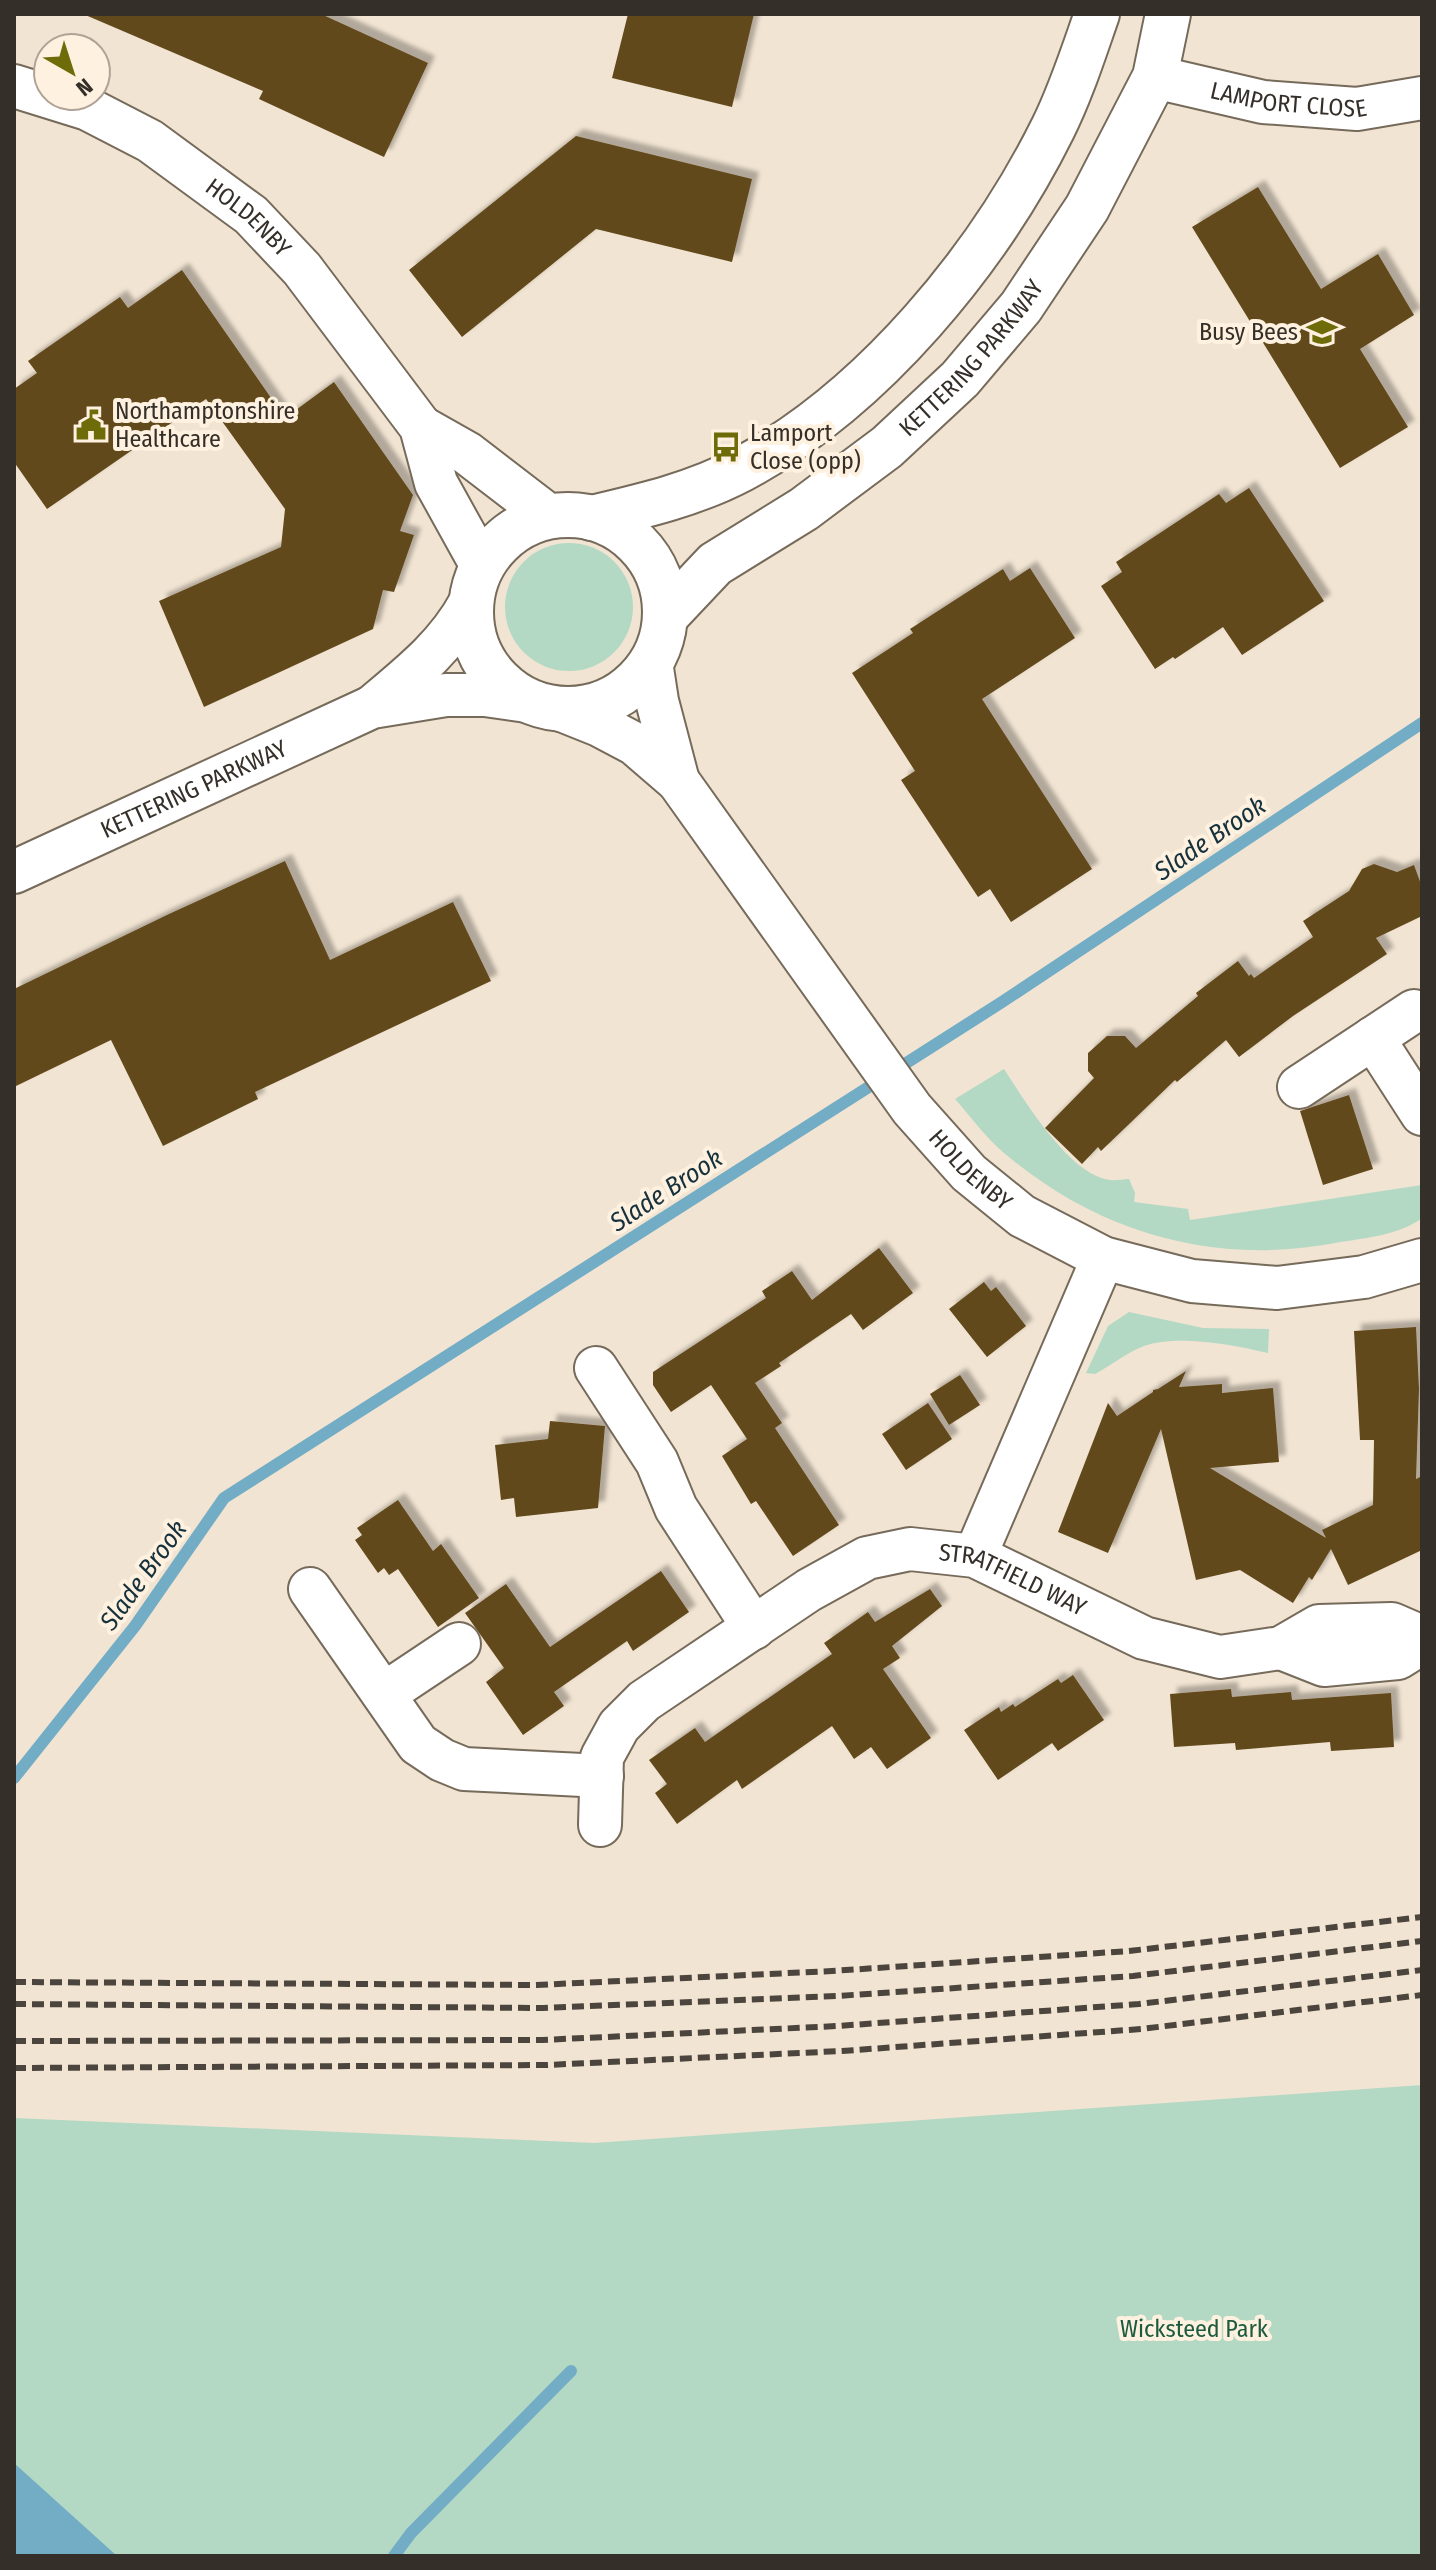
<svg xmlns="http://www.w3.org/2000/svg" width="1436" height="2570" font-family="'Fira Sans Condensed',sans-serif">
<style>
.green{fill:#b3d9c4}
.water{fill:#72acc5}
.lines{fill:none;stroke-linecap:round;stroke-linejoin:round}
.stream{stroke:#72acc5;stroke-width:12}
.building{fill:#62491c;filter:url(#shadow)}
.minor-casing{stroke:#766a5a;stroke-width:46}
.tertiary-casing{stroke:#766a5a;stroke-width:48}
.minor{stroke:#fff;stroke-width:42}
.tertiary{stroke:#fff;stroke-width:44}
.rail{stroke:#4b453d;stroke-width:6;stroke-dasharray:12 6;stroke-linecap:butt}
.labels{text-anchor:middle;stroke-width:8;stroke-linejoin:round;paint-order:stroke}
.street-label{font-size:24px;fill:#352f29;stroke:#fff1df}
.poi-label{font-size:24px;fill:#352f29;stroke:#fff1df;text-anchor:start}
.park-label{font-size:24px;fill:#1b5b3f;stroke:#fff1df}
.water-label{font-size:26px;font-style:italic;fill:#15313d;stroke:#fff1df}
</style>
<defs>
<filter id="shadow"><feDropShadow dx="7" dy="-7" stdDeviation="2" flood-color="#0004"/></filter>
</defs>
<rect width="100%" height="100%" fill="#f1e4d2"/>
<g class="green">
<circle cx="569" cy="607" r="64"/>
<path d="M 1004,1069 C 1025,1101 1069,1175 1110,1180 C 1116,1181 1123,1179 1129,1179 L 1135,1193 L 1134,1202 L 1188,1209 L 1190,1220 L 1422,1185 L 1422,1218 C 1398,1236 1363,1238 1335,1243 C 1214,1266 1098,1233 1004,1153 C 986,1138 971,1117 955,1099 Z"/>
<path d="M 1129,1312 L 1203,1328 L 1269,1329 L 1268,1353 C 1235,1345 1177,1334 1144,1346 C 1126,1353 1112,1365 1095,1374 L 1086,1373 L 1108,1326 Z"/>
<path d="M 1422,2085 L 1422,2556 L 14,2556 L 14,2118 L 594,2143 Z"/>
</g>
<path class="water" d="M 14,2463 L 117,2556 L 14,2556 Z"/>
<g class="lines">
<g class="stream">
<path d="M 14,1778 L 135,1626 L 224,1498 L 1002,1002 L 1422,723"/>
<path d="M 394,2556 L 411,2533 L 571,2371"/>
</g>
</g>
<g class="building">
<path d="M 83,14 L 321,14 L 428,63 L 384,157 L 259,99 L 263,91 Z"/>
<path d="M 628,14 L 754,14 L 732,107 L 612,78 Z"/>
<path d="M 576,136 L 752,179 L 732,262 L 596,229 L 462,337 L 409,270 Z"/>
<path d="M 1258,187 L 1321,289 L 1378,254 L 1414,315 L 1360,349 L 1408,427 L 1340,468 L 1192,227 Z"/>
<path d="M 182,270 L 285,418 L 334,382 L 413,495 L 400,531 L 414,535 L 394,592 L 383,590 L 373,629 L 204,707 L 159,601 L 281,547 L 285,509 L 206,399 L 47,509 L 14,462 L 14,389 L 37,373 L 28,361 L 120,297 L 128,308 Z"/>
<path d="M 1249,488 L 1324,601 L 1242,655 L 1223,627 L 1175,659 L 1173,657 L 1155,669 L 1101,586 L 1122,572 L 1116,562 L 1219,494 L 1226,503 Z"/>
<path d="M 1030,568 L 1075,638 L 982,699 L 1092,869 L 1011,922 L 990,889 L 978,897 L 901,780 L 915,771 L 852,673 L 913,633 L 910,629 L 1003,569 L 1010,581 Z"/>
<path d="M 285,861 L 330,960 L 453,902 L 491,981 L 255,1092 L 258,1099 L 163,1146 L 111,1040 L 14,1087 L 14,989 L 169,914 Z"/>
<path d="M 1374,864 L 1397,872 L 1414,865 L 1422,887 L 1422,916 L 1376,938 L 1387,954 L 1293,1016 L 1239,1057 L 1226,1040 L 1177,1082 L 1175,1080 L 1101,1151 L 1098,1147 L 1082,1164 L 1045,1128 L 1094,1078 L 1088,1071 L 1088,1053 L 1107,1036 L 1125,1036 L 1136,1048 L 1198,996 L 1196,993 L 1238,961 L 1249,976 L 1251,974 L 1254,978 L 1313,937 L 1303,921 L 1349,891 L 1362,869 Z"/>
<path d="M 1349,1095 L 1373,1169 L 1323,1185 L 1300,1111 Z"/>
<path d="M 879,1248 L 913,1293 L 863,1330 L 851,1314 L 779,1363 L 781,1366 L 755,1383 L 782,1423 L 775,1428 L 839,1525 L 793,1556 L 756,1501 L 751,1504 L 722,1456 L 747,1439 L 711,1385 L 671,1412 L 653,1385 L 653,1372 L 766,1298 L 762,1291 L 792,1271 L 812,1300 Z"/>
<path d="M 984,1282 L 991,1291 L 996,1287 L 1026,1326 L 987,1357 L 949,1309 Z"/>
<path d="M 1416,1327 L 1419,1389 L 1416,1479 L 1422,1476 L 1422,1550 L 1348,1585 L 1331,1549 L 1312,1580 L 1309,1577 L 1293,1603 L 1240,1570 L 1196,1580 L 1161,1429 L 1108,1553 L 1058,1532 L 1108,1403 L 1117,1416 L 1153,1392 L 1153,1390 L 1158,1389 L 1186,1371 L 1179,1387 L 1222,1384 L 1222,1393 L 1273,1388 L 1279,1462 L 1210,1468 L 1326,1538 L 1322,1530 L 1373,1505 L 1374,1440 L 1360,1440 L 1354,1331 Z"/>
<path d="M 960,1375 L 980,1405 L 949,1425 L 930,1394 Z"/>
<path d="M 928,1403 L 952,1439 L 906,1470 L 882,1434 Z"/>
<path d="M 550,1421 L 605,1426 L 598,1508 L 516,1517 L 514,1498 L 501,1500 L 495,1445 L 548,1439 Z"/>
<path d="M 398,1500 L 433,1551 L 441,1544 L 479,1598 L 438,1627 L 398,1569 L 389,1575 L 384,1568 L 378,1573 L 355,1540 L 362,1535 L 357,1528 Z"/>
<path d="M 661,1571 L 689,1612 L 633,1651 L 627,1641 L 554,1692 L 564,1706 L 523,1735 L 486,1682 L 504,1668 L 465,1613 L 506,1584 L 550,1647 Z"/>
<path d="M 930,1589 L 942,1606 L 892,1646 L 900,1658 L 883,1669 L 931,1738 L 887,1769 L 871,1747 L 854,1759 L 832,1726 L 742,1789 L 737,1780 L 677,1824 L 655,1793 L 667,1784 L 649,1760 L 695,1728 L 705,1742 L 832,1654 L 824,1643 L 868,1612 L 875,1622 Z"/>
<path d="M 1073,1675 L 1104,1720 L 1058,1751 L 1052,1743 L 998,1780 L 964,1730 L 999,1707 L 1001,1712 L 1013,1704 L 1015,1707 L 1058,1679 L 1061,1683 Z"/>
<path d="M 1231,1689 L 1232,1697 L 1291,1692 L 1292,1700 L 1391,1693 L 1394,1747 L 1331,1751 L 1330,1742 L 1236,1750 L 1235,1743 L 1174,1747 L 1170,1694 Z"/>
</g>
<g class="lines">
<g class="minor-casing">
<g id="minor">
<path id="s1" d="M 1155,77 L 1263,102 L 1357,109 L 1422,98"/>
<path id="s2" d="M 14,86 L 88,109 L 150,141 L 251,215 L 302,269 L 421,427 L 436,483 L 482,566"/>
<path d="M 421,427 L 467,453 L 549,516"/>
<path d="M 651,662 L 657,701 L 678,781"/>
<path d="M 373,706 C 410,675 447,646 470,603"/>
<path id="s3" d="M 559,709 L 599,725 L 635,744 L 678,781 L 912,1109 L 969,1173 L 1022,1216 L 1103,1258 L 1192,1281 L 1277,1288 L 1364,1277 L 1422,1260"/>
<path id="s4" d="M 14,872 L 372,707 L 446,695 L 485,695 L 527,701"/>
<path d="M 1373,1038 L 1422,1114"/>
<path d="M 1299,1087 L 1414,1011"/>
<path d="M 596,1368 L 657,1462 L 676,1508 L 754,1628"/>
<path d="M 975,1556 L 1103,1258"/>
<path d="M 310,1589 L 418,1744 L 442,1760 L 464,1769 L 602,1776"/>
<path d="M 1281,1648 L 1324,1665 L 1398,1658 L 1422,1643"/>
<path d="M 384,1694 L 459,1644"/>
<path id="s5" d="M 600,1825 L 602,1757 L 619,1726 L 644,1701 L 809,1590 L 867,1558 L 910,1549 L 975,1556 L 1144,1638 L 1220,1657 L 1281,1648 L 1319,1626 L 1392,1624 L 1422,1637"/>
</g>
</g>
<g class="tertiary-casing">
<g id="tertiary">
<circle cx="568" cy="612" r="97"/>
<path d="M 592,518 C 643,506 695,494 742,469 C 873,399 988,259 1053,128 C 1071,92 1084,51 1097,14"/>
<path id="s6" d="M 665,617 L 715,564 L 804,509 L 887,447 L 960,379 L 1021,307 L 1087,208 L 1155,77 L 1168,14"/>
</g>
</g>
<use href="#minor" class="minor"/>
<use href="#tertiary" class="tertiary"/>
<g class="rail">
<path d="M 14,1982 L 536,1985 L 832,1971 L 1129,1951 L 1422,1917"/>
<path d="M 14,2004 L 543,2008 L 837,1996 L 1133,1976 L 1422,1941"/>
<path d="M 14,2041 L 542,2040 L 838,2026 L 1139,2004 L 1422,1970"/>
<path d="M 14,2068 L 547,2065 L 842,2051 L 1141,2029 L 1422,1995"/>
</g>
</g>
<defs>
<g id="school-bare" transform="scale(2.4)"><path d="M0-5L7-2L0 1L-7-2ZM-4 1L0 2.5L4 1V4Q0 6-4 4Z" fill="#6e6b09" stroke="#fff1df" stroke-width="2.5" paint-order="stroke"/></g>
<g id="civic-bare" transform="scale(2.4)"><path d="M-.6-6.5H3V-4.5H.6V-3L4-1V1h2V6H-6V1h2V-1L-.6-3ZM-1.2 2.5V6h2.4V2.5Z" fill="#6e6b09" stroke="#fff1df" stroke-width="2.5" paint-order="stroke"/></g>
<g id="bus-bare" transform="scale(2.4)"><path d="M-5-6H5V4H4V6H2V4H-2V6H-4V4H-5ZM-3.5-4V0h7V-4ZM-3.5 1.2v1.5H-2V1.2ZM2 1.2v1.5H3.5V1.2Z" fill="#6e6b09" stroke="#fff1df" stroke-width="2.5" paint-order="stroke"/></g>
</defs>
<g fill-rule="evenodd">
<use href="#school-bare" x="1322" y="332"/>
<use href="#civic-bare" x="91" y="425"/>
<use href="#bus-bare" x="726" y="447"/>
</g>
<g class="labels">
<g class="street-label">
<text dy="8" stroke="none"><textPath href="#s1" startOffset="136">LAMPORT CLOSE</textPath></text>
<text dy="8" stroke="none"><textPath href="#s2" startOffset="272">HOLDENBY</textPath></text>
<text dy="8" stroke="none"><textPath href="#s6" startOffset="404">KETTERING PARKWAY</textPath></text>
<text dy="8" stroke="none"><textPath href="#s4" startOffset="198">KETTERING PARKWAY</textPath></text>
<text dy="8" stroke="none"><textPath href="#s3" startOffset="628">HOLDENBY</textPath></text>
<text dy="8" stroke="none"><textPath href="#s5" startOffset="556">STRATFIELD WAY</textPath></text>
</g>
<g class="poi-label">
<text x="1298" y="340" text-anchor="end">Busy Bees</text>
<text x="115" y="419">Northamptonshire<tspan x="115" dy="28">Healthcare</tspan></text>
<text x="750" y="441">Lamport<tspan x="750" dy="28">Close (opp)</tspan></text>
</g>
<g class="park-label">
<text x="1194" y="2337">Wicksteed Park</text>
</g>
<g class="water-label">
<text transform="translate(1210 838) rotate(-34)" y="9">Slade Brook</text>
<text transform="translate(666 1190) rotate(-33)" y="9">Slade Brook</text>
<text transform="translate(143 1575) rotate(-54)" y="9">Slade Brook</text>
</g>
</g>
<rect width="1436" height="2570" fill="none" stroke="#352f29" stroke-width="32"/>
<g transform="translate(72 72) rotate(141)"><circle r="38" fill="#fff1df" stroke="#aea396" stroke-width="2"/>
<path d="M0-6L14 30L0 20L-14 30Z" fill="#6e6b09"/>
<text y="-12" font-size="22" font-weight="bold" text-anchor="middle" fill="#352f29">N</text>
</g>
</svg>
